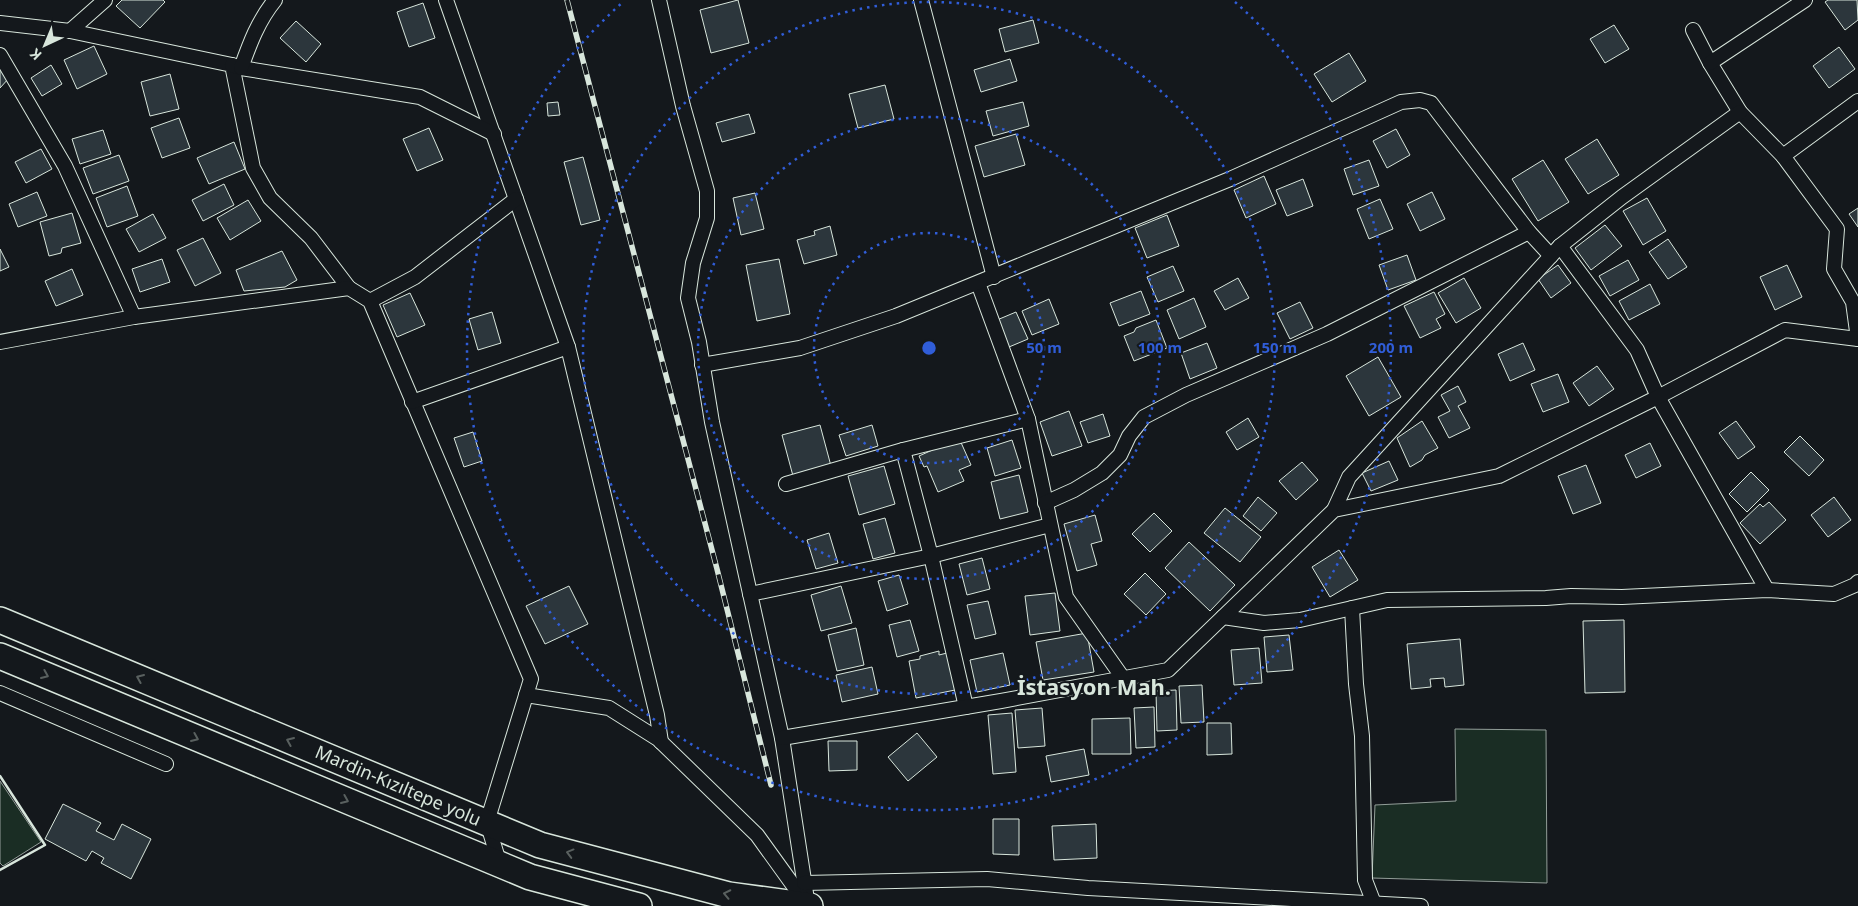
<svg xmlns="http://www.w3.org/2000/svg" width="1858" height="906" font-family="'Noto Sans',sans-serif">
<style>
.green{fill:#1a2d24;stroke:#939e99}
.building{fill:#2c363c;stroke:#d8e6dc}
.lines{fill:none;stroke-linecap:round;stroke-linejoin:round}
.street-casing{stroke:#d8e6dc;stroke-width:16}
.highway-casing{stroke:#d8e6dc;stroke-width:28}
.street{stroke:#14181c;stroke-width:14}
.highway{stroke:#14181c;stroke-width:25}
.rail-casing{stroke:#d8e6dc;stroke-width:5.5}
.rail{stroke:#14181c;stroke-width:4;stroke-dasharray:11;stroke-linecap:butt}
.wall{stroke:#d8e6dc;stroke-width:2.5}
.oneway{stroke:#59605f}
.ring{fill:none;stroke:#305dd8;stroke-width:2.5;stroke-dasharray:2.5 5}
.labels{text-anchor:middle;stroke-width:4;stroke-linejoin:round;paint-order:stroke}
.street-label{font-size:18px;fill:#d8e6dc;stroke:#14181c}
.district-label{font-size:22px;font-weight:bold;fill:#d8e6dc;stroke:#14181c}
.centre{fill:#305dd8;stroke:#14181c;stroke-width:2.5}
.ring-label{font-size:15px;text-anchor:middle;font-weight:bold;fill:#305dd8;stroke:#14181c;stroke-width:4;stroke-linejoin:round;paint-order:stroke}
</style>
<rect width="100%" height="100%" fill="#14181c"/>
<g class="green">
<path d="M 1455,729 L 1546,730 L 1547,883 L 1372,878 L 1375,805 L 1456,801 Z"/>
<path d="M 0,781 L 41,842 L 3,866 L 0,863 Z"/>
</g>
<g class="building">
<path d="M 122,0 L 163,0 L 165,2 L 140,28 L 116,6 Z"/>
<path d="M 738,0 L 749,43 L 711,53 L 700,10 Z"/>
<path d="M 1828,0 L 1857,0 L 1858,20 L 1845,30 L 1825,2 Z"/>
<path d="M 423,3 L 435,38 L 409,47 L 397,12 Z"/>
<path d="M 1033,20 L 1039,43 L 1005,52 L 999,29 Z"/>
<path d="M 296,21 L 321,44 L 306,62 L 280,38 Z"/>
<path d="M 1614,25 L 1629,49 L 1605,63 L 1590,39 Z"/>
<path d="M 94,46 L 107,74 L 77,89 L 64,60 Z"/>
<path d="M 1839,47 L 1855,69 L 1829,88 L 1813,66 Z"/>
<path d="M 1349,53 L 1366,81 L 1332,102 L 1314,74 Z"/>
<path d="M 1010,59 L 1017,81 L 981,92 L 974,70 Z"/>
<path d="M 51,65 L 62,84 L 42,96 L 31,78 Z"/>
<path d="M 0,70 L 9,78 L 0,88 Z"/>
<path d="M 170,74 L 179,109 L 150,116 L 141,82 Z"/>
<path d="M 885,85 L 894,119 L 858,128 L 849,94 Z"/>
<path d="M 558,102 L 560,115 L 548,116 L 547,103 Z"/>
<path d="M 1023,102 L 1029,126 L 993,136 L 986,111 Z"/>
<path d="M 749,114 L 755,133 L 722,142 L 716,123 Z"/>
<path d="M 179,118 L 190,148 L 162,158 L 151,128 Z"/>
<path d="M 429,128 L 443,160 L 417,171 L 403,139 Z"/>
<path d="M 1396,129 L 1410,155 L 1387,168 L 1373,141 Z"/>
<path d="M 103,130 L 111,154 L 80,164 L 72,139 Z"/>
<path d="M 1016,134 L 1025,165 L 984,177 L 975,146 Z"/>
<path d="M 1597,139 L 1619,175 L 1588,194 L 1565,159 Z"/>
<path d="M 234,142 L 245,169 L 209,184 L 197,158 Z"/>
<path d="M 41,149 L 52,169 L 26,183 L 15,162 Z"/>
<path d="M 119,155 L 129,181 L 93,194 L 83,168 Z"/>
<path d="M 583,157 L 600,220 L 581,225 L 564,162 Z"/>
<path d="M 1369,160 L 1379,186 L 1353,195 L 1344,169 Z"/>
<path d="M 1543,160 L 1569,202 L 1538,221 L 1512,179 Z"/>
<path d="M 1264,176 L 1276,204 L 1246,218 L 1234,190 Z"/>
<path d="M 1303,179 L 1313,206 L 1287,216 L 1276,190 Z"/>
<path d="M 224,184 L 234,205 L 203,221 L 192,200 Z"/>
<path d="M 127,186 L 138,216 L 107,227 L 96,198 Z"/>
<path d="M 37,192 L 47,216 L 18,227 L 9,204 Z"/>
<path d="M 1432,192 L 1445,219 L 1420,231 L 1407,204 Z"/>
<path d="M 755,193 L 764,229 L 741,235 L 733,198 Z"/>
<path d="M 1647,198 L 1666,231 L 1643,245 L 1623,211 Z"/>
<path d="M 1380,199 L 1393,229 L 1369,239 L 1357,209 Z"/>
<path d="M 248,200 L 261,221 L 230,240 L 217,218 Z"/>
<path d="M 1858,208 L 1858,227 L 1849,214 Z"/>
<path d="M 72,213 L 81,243 L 62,248 L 61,253 L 49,256 L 40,222 Z"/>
<path d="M 153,214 L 166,238 L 139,252 L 126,229 Z"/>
<path d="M 1167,215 L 1179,246 L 1147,258 L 1135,228 Z"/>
<path d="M 1605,225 L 1622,246 L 1591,270 L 1575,248 Z"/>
<path d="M 830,226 L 837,255 L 804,264 L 797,240 L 815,235 L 814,231 Z"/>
<path d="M 203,238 L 221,273 L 195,286 L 177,250 Z"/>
<path d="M 1668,239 L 1687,267 L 1668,279 L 1649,252 Z"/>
<path d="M 0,249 L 9,267 L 0,271 Z"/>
<path d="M 282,251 L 297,280 L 285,287 L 244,291 L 236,270 Z"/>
<path d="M 1407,255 L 1416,280 L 1388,290 L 1379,265 Z"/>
<path d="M 162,259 L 170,282 L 140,292 L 132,269 Z"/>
<path d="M 779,259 L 790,314 L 757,321 L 746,265 Z"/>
<path d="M 1628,260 L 1639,280 L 1610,296 L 1599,276 Z"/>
<path d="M 1558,265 L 1571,283 L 1551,298 L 1538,279 Z"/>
<path d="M 1787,265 L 1802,297 L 1775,310 L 1760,277 Z"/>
<path d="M 1173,266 L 1184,291 L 1158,302 L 1147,277 Z"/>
<path d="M 72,269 L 83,295 L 56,306 L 45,281 Z"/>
<path d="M 1238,278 L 1249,298 L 1225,310 L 1214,291 Z"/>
<path d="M 1464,278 L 1481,308 L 1456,323 L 1438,293 Z"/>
<path d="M 1650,284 L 1660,304 L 1629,320 L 1619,301 Z"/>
<path d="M 1141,291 L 1150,314 L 1119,326 L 1110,303 Z"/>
<path d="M 1434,292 L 1445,314 L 1436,319 L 1441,328 L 1420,338 L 1404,306 Z"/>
<path d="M 410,293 L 425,325 L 397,337 L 383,305 Z"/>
<path d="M 1194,298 L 1206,327 L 1179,339 L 1167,310 Z"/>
<path d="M 1049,299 L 1059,324 L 1032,335 L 1022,311 Z"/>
<path d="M 1300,302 L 1313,328 L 1290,339 L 1277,313 Z"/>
<path d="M 492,312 L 501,343 L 478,350 L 469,319 Z"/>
<path d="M 1016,312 L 1028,339 L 1009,347 L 997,320 Z"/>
<path d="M 1156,320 L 1167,348 L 1134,361 L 1124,336 L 1134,332 L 1136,328 Z"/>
<path d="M 1207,343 L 1217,368 L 1190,379 L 1181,353 Z"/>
<path d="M 1523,343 L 1535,370 L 1510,381 L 1498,354 Z"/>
<path d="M 1378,357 L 1401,397 L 1369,416 L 1346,376 Z"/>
<path d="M 1597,366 L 1614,389 L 1589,406 L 1573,383 Z"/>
<path d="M 1558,374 L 1569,402 L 1543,412 L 1531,384 Z"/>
<path d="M 1458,386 L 1466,402 L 1458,406 L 1470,428 L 1449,438 L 1438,417 L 1450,411 L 1441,395 Z"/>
<path d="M 1069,411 L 1082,446 L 1052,456 L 1040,422 Z"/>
<path d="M 1103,414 L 1110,436 L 1088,443 L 1080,422 Z"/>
<path d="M 1248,418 L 1259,437 L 1237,450 L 1226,432 Z"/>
<path d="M 1422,421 L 1438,448 L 1425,455 L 1422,460 L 1410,467 L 1397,438 Z"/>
<path d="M 1736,421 L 1755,447 L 1738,459 L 1719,433 Z"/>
<path d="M 820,425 L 831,466 L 793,476 L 782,435 Z"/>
<path d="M 872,425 L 878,446 L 846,456 L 839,435 Z"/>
<path d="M 473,432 L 482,461 L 464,467 L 454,438 Z"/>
<path d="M 1800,436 L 1824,460 L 1809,476 L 1784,452 Z"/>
<path d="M 959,438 L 971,465 L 959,470 L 964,481 L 938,492 L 927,466 L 924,467 L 919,456 Z"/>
<path d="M 1012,440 L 1021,468 L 995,476 L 987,448 Z"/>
<path d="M 1650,443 L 1661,466 L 1636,478 L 1625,455 Z"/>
<path d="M 1389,461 L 1398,480 L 1371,491 L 1362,473 Z"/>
<path d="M 1302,462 L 1318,480 L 1296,500 L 1279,481 Z"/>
<path d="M 1586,465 L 1601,503 L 1573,514 L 1558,476 Z"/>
<path d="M 884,466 L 895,504 L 859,515 L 848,476 Z"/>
<path d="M 1751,472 L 1769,490 L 1747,512 L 1729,494 Z"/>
<path d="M 1019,475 L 1028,512 L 1000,519 L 991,482 Z"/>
<path d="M 1258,497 L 1277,513 L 1261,531 L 1243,516 Z"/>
<path d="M 1834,497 L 1851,520 L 1828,537 L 1811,515 Z"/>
<path d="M 1769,502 L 1786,520 L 1760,544 L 1740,523 L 1760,504 L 1763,507 Z"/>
<path d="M 1225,508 L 1261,537 L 1240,562 L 1204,533 Z"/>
<path d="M 1154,513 L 1172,531 L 1150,552 L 1132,534 Z"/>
<path d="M 1095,515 L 1102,541 L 1091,544 L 1097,565 L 1077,571 L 1064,524 Z"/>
<path d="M 885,518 L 895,553 L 873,559 L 863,524 Z"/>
<path d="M 829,533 L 838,563 L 816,569 L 807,540 Z"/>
<path d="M 1189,542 L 1235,585 L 1210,611 L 1165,568 Z"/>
<path d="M 1339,550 L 1358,580 L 1330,597 L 1312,567 Z"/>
<path d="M 982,558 L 990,589 L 967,595 L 959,564 Z"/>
<path d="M 1145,573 L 1166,594 L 1146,615 L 1124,594 Z"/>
<path d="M 899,575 L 908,604 L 887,611 L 878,581 Z"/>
<path d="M 569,586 L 588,624 L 545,644 L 526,606 Z"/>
<path d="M 841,586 L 852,623 L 821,631 L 811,595 Z"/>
<path d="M 1055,593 L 1060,631 L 1030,635 L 1025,596 Z"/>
<path d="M 988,601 L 996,634 L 975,639 L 967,605 Z"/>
<path d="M 910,620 L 919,651 L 897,657 L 889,625 Z"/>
<path d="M 1624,620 L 1625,692 L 1585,693 L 1583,621 Z"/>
<path d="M 856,628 L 864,665 L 837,671 L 828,635 Z"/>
<path d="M 1087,633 L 1094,672 L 1043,680 L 1036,642 Z"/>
<path d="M 1289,635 L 1293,670 L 1267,672 L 1264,637 Z"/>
<path d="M 1460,639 L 1464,685 L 1445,687 L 1444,678 L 1430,679 L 1431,687 L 1411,689 L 1407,644 Z"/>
<path d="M 1259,648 L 1262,683 L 1234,685 L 1231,650 Z"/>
<path d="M 939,651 L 939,655 L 947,653 L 955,690 L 916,698 L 909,661 L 920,659 L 920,656 Z"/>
<path d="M 1003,653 L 1010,685 L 977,692 L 970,660 Z"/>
<path d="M 872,667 L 878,694 L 842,702 L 836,675 Z"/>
<path d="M 1202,685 L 1204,722 L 1181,723 L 1179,686 Z"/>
<path d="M 1176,690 L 1177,730 L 1157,731 L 1156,691 Z"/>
<path d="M 1154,707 L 1155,747 L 1136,748 L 1134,708 Z"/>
<path d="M 1042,708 L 1045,746 L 1018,748 L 1015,710 Z"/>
<path d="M 1012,713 L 1016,772 L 993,774 L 988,715 Z"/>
<path d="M 1130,718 L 1131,754 L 1092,754 L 1092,719 Z"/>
<path d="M 1207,723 L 1231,723 L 1232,754 L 1207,755 Z"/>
<path d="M 917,733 L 937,757 L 908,781 L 888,757 Z"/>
<path d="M 828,741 L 857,741 L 857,770 L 829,771 Z"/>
<path d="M 1084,749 L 1089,775 L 1051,782 L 1046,756 Z"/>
<path d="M 63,804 L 101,823 L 96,831 L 114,840 L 122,824 L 151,839 L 131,879 L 101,863 L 104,858 L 92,851 L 86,861 L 45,839 Z"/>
<path d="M 993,819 L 1019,819 L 1019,855 L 993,854 Z"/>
<path d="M 1096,824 L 1097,858 L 1054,860 L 1052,826 Z"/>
</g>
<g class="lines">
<g class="street-casing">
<g id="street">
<path d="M 446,0 L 568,347 L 657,715 L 661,742"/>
<path d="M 659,0 L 683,106 L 707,191 L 707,218 L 693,263 L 688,298 L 699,342 L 712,422 L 782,738 L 808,906"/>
<path d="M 921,0 L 994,277"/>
<path d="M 0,23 L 70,31 L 232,65 L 253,168 L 270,198 L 311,238 L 349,288"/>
<path d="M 1693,30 L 1710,63 L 1740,112 L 1783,156 L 1837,229 L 1834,269 L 1853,302 L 1858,339"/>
<path d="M 70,31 L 105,0"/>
<path d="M 0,55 L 65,166 L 134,317"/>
<path d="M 1710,63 L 1805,0"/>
<path d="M 232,65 L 241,68 L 420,97 L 494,134"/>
<path d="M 241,68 C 250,43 258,21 275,0"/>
<path d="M 1783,156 L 1858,101"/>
<path d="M 1560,246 L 1637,350 L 1658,397 L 1767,590"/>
<path d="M 978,283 L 1028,419 L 1066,597 L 1123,678"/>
<path d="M 370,301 L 415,277 L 516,199"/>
<path d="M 0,342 L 134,317 L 349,288 L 370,301 L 531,679 L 487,822 L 500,865"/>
<path d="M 702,365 L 800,348 L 896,316 L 1230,179 L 1401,102 L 1420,100 L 1431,103 L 1529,232 L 1551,256"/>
<path d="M 412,402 L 568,347"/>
<path d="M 903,450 L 931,556 L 966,707"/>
<path d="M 786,484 L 903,450 L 1028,419"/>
<path d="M 1045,503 L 1074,490 L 1102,473 L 1120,455 L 1129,436 L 1144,417 L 1186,395 L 1327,334 L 1529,232"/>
<path d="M 1334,510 L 1349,477 L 1560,246 L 1622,197 L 1740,112"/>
<path d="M 750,594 L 931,556 L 1050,525"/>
<path d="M 1352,608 L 1356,684 L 1362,736 L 1365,880 L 1375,906"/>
<path d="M 1223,617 L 1264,623 L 1300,620 L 1387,600 L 1546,598 L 1571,596 L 1622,597 L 1767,590 L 1834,594 L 1855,585 L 1858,582"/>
<path d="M 0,693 L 166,764"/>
<path d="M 526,695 L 609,708 L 658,739 L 757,835 L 806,903"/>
<path d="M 782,738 L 1001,701 L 1168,670 L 1334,510 L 1499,476 L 1658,397 L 1785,330 L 1858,339"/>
<path d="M 804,883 L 987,879 L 1088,888 L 1421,906"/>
</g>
</g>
<g class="highway-casing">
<g id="highway">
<path d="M 0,620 L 540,845 L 729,895 L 810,906"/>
<path d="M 0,656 L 530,877 L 639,906"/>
</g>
</g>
<use href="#street" class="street"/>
<use href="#highway" class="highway"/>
<g class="rail-casing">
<path id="rail" d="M 567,0 L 717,569 L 771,785"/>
</g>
<use href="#rail" class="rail"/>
<path class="wall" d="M 0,776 L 45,845 L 0,870"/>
</g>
<defs><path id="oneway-chevron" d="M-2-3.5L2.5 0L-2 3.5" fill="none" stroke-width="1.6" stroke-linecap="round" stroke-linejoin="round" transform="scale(1.25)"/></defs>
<g class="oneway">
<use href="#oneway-chevron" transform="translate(45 675) rotate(23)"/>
<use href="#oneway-chevron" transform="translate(140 678) rotate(-157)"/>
<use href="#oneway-chevron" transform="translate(195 738) rotate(23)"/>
<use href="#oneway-chevron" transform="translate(290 741) rotate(-157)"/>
<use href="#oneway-chevron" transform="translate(345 800) rotate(23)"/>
<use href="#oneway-chevron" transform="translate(570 853) rotate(-165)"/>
<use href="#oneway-chevron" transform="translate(727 894) rotate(-168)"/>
</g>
<g class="ring">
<circle cx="929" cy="348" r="115"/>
<circle cx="929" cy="348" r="231"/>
<circle cx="929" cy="348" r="346"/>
<path d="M1235 2A462 462 0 1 1 623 2"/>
</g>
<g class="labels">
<g class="street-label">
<text transform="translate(398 786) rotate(23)" y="6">Mardin-Kızıltepe yolu</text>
</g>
<g class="district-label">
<text x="1094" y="695">İstasyon Mah.</text>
</g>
</g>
<circle cx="929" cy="348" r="8" class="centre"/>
<g class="ring-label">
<text x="1044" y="353">50 m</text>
<text x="1160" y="353">100 m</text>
<text x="1275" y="353">150 m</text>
<text x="1391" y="353">200 m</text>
</g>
<g transform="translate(45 45) rotate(224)" stroke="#14181c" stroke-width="4" paint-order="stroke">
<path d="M0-4L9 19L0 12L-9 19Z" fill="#d8e6dc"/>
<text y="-8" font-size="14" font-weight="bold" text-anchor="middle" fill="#d8e6dc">K</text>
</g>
</svg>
